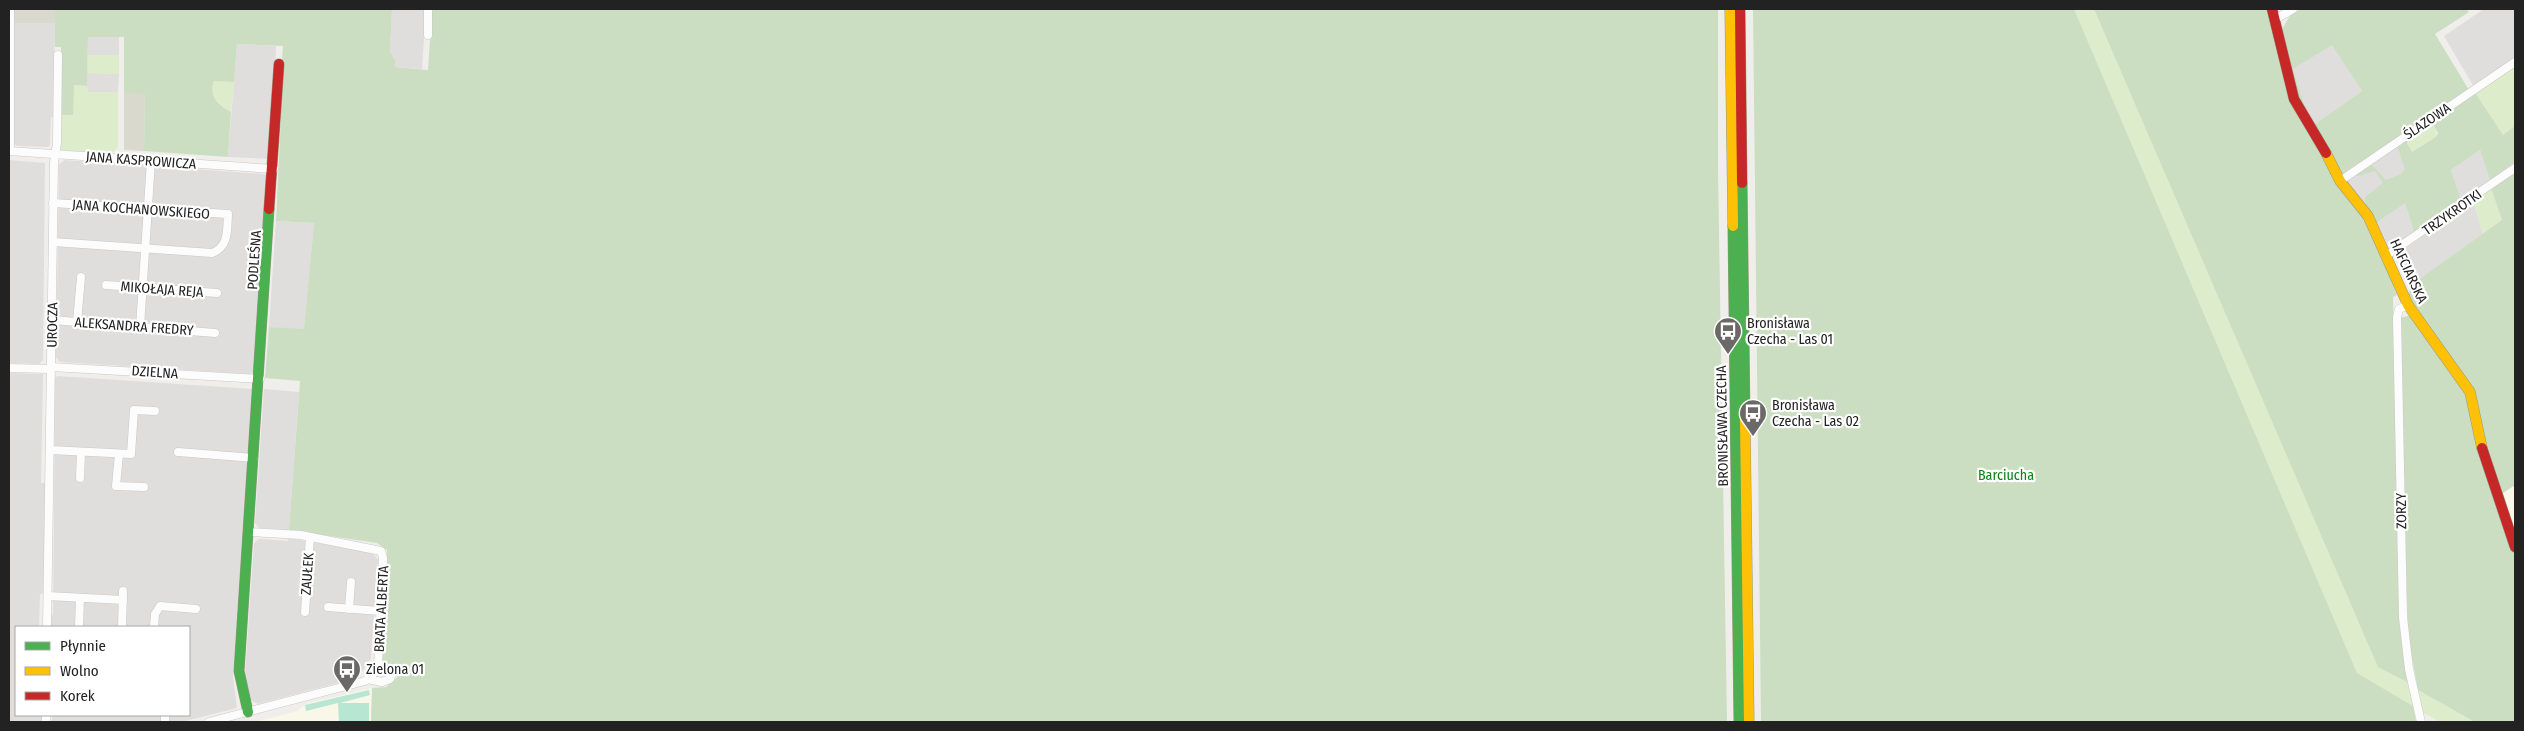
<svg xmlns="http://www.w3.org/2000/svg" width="2524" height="731" font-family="'Fira Sans Condensed',sans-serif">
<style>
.residential{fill:#dfdedc}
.education{fill:#f8f7e8}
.construction{fill:#d9d9cd}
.grass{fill:#ddeccb}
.forest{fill:#cbdec1}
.pitch{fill:#b7e6d2}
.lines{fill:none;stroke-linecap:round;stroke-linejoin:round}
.street-casing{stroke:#c9c8c7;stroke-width:9}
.fast-casing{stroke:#999a82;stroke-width:11}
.slow-casing{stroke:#999a82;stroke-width:11}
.jam-casing{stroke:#999a82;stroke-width:11}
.street{stroke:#fdfcfc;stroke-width:8}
.fast{stroke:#4caf50;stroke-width:10}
.slow{stroke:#ffc107;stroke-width:10}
.jam{stroke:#c62828;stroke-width:10}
.labels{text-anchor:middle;stroke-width:4.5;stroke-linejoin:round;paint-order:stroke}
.street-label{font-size:14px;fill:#222;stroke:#fff}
.poi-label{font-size:14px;fill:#222;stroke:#fff;text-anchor:start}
.park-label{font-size:14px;fill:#0c8416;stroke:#fff}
</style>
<rect width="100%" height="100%" fill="#f0eeeb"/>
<g class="residential">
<path d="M 392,9 L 426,9 L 422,69 L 395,67 L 396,61 L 390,52 Z"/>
<path d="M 2484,9 L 2515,9 L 2515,59 L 2474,87 L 2444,36 Z"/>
<path d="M 13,23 L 55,23 L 54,117 L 51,117 L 50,145 L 48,147 L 17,146 L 14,143 Z"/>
<path d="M 88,36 L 119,37 L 119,55 L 88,55 Z"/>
<path d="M 237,44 L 276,46 L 271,159 L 228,157 Z"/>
<path d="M 2332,44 L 2362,91 L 2315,124 L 2306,110 L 2293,69 Z"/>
<path d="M 87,73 L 119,74 L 118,92 L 87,92 Z"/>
<path d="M 2397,146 L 2425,188 L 2405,203 L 2414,232 L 2396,245 L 2387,243 L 2377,223 L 2374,224 L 2343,182 Z"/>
<path d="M 2480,150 L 2490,180 L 2461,200 L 2451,170 Z"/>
<path d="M 9,160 L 45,163 L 43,360 L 39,364 L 9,363 Z"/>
<path d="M 64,160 L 264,174 L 269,179 L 255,370 L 250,374 L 60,362 L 56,357 L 59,165 Z"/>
<path d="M 2473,201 L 2483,234 L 2411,285 L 2401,251 Z"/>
<path d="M 276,221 L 314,223 L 304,330 L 269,327 Z"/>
<path d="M 9,373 L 43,374 L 41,483 L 45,483 L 44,594 L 40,594 L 39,627 L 16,627 L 16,715 L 42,715 L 42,722 L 9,722 Z"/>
<path d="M 58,376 L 253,389 L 233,677 L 237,708 L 181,722 L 52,722 L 52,715 L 189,715 L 189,627 L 50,627 L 50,616 L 53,615 L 55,394 L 55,378 Z"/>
<path d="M 264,389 L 299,392 L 289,530 L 259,528 L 255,523 Z"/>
<path d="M 288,538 L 371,552 L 376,557 L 378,560 L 371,658 L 366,667 L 360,673 L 345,677 L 345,681 L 258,704 L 249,699 L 245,674 L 254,543 L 259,539 L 288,541 Z"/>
</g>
<g class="education">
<path d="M 2515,485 L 2515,535 L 2500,495 Z"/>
<path d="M 372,688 L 371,722 L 255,722 L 297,711 L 306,704 Z"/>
</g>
<g class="construction">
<rect x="13" y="9" width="42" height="14"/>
<path d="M 124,93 L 145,93 L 144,151 L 124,150 Z"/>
</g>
<g class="grass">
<path d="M 2074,9 L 2094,9 L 2378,666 L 2409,683 L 2413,706 L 2357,673 Z"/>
<path d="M 88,55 L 119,55 L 119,74 L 87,73 Z"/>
<path d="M 2515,64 L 2515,126 L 2503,135 L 2474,91 Z"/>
<path d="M 214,81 L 234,82 L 231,112 C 219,105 208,96 214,81 Z"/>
<path d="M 73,85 L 87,86 L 88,92 L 118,92 L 118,147 L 111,154 L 61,150 L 59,115 L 73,115 Z"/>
<path d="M 2431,120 L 2435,125 L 2437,137 L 2412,152 L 2407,144 L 2416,131 Z"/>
<path d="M 2491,188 L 2502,220 L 2483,234 L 2473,201 Z"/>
<path d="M 2418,690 L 2475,722 L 2440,722 L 2422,712 Z"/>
</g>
<g class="forest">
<path d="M 55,9 L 392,9 L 390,52 L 396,61 L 395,67 L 428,70 L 432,9 L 1718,9 L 1718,170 L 1727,722 L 371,722 L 372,688 L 386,687 L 397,678 L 392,665 L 382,661 L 387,550 L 377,543 L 289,530 L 300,381 L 265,378 L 269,327 L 304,329 L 314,223 L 276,221 L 281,116 L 278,114 L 283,46 L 237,44 L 234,82 L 214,81 C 208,97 219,105 231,112 L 228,157 L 144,151 L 145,94 L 124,93 L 124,37 L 88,37 L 87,86 L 74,85 L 73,115 L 61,115 L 61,47 L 55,47 Z"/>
<path d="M 1753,9 L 2074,9 L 2357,673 L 2413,706 L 2416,722 L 1761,722 Z"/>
<path d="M 2094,9 L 2270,9 L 2281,66 L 2367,218 L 2397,295 L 2393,297 L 2401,629 L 2409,683 L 2378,667 Z"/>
<path d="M 2300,9 L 2466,9 L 2469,12 L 2435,34 L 2469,90 L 2339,178 L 2315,124 L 2362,91 L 2332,45 L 2293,69 L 2306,110 L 2294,88 L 2282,29 L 2290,16 Z"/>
<path d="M 2474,91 L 2503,135 L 2515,126 L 2515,162 L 2490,180 L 2480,150 L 2451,170 L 2461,200 L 2414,232 L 2405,203 L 2374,224 L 2365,205 L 2365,197 L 2383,183 L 2375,171 L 2359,176 L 2353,175 L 2370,163 L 2386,180 L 2399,175 L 2405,169 L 2397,146 L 2416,131 L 2407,143 L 2412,152 L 2436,137 L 2438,133 L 2431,120 Z"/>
<path d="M 2515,171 L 2515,485 L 2500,495 L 2477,410 L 2408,296 L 2411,285 L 2502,220 L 2491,188 Z"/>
<path d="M 2411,315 L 2467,393 L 2500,515 L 2515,553 L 2515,722 L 2475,722 L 2418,690 L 2408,634 L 2400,318 Z"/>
</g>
<path class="pitch" d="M 369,690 L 370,695 L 340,703 L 369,703 L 369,722 L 339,722 L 338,703 L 306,711 L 305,705 Z"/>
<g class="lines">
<g class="street-casing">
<g id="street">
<path d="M 10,9 L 10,151"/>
<path d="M 2274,20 L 2293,9"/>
<path d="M 428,35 L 428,9"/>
<path d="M 9,151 L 274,169"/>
<path d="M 2340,181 L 2515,62"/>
<path d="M 53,242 L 212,253 C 229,247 227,230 228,214 L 53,203"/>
<path d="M 2387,255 L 2515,168"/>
<path d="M 106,285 L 217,293"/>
<path d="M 2408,305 L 2399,309 L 2397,317 L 2403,617 L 2409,669 L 2421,722"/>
<path d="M 52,320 L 215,333"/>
<path d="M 77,322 L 81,277"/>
<path d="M 140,327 L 151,161"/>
<path d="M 51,367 L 260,379"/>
<path d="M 9,368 L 51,369"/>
<path d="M 50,450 L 131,454 L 134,410 L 155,411"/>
<path d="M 178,452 L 254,458"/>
<path d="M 119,454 L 116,486 L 144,487"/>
<path d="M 80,478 L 81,452"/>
<path d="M 48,596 L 123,600"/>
<path d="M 328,607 L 380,611"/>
<path d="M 349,609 L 351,582"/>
<path d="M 305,612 L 310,537"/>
<path d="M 47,627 L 54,163 L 57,143 L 58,55"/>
<path d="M 79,627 L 80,598"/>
<path d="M 122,627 L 123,591"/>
<path d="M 154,627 L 155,614 L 160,606 L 196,609"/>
<path d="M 368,679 L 382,682 L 390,679 L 392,675 L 390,669 L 378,665"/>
<path d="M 46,722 L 46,715"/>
<path d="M 165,722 L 165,715"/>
<path d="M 209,722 L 365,681 L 375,672 L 378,665 L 383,558 L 381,551 L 301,535 L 249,532"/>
</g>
</g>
<g class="fast-casing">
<g id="fast">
<path d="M 1742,183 L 1745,419"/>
<path d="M 1733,226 L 1739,722"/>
<path d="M 248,712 L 239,671 L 269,209"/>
</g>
</g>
<g class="slow-casing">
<g id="slow">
<path d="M 1730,9 L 1733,226"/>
<path d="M 2326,153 L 2340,181 L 2368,216 L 2408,305 L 2470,392 L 2482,448"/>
<path d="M 1745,419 L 1749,722"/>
</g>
</g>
<g class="jam-casing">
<g id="jam">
<path d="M 1740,9 L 1742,183"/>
<path d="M 2272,9 L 2294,99 L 2326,153"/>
<path d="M 269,209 L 279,64"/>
<path d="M 2482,448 L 2515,547"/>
</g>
</g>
<use href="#street" class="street"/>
<use href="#fast" class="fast"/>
<use href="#slow" class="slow"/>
<use href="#jam" class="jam"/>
</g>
<defs>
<g id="bus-pin" transform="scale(1.4375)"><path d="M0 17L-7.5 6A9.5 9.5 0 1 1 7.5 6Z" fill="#6a6968" stroke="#fff"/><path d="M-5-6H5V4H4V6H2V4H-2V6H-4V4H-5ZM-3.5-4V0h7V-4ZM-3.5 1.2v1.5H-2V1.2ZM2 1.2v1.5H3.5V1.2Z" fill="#fff"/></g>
</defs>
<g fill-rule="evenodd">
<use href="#bus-pin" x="1728" y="331"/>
<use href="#bus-pin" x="1753" y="413"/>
<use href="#bus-pin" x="347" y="669"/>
</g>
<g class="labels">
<g class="street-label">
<text transform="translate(2427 121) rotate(-34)" y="5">ŚLAZOWA</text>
<text transform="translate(141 160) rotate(4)" y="5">JANA KASPROWICZA</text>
<text transform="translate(141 209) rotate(4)" y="5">JANA KOCHANOWSKIEGO</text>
<text transform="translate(2452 212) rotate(-35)" y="5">TRZYKROTKI</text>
<text transform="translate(254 260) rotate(-86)" y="5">PODLEŚNA</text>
<text transform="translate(2409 271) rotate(65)" y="5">HAFCIARSKA</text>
<text transform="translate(162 289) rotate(4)" y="5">MIKOŁAJA REJA</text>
<text transform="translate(52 325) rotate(-89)" y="5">UROCZA</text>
<text transform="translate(134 326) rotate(4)" y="5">ALEKSANDRA FREDRY</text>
<text transform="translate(155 372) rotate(4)" y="5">DZIELNA</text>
<text transform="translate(1722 426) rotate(-91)" y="5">BRONISŁAWA CZECHA</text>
<text transform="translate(2401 511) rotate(-91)" y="5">ZORZY</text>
<text transform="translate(307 574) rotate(-86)" y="5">ZAUŁEK</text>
<text transform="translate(381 609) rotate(-87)" y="5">BRATA ALBERTA</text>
</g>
<g class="poi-label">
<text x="1747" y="328">Bronisława<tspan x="1747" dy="16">Czecha - Las 01</tspan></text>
<text x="1772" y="410">Bronisława<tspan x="1772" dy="16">Czecha - Las 02</tspan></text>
<text x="366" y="674">Zielona 01</text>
</g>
<g class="park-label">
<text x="2006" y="480">Barciucha</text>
</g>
</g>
<rect width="2524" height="731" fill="none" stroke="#222222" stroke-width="20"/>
<rect x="15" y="626" width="175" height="90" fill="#ffffff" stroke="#a7a7a7"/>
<rect x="25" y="642" width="25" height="8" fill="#4caf50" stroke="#a7a7a7"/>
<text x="60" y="651" font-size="15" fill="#222222">Płynnie</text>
<rect x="25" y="667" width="25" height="8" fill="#ffc107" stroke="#a7a7a7"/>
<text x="60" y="676" font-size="15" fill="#222222">Wolno</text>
<rect x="25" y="692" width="25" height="8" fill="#c62828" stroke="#a7a7a7"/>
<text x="60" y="701" font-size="15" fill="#222222">Korek</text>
</svg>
